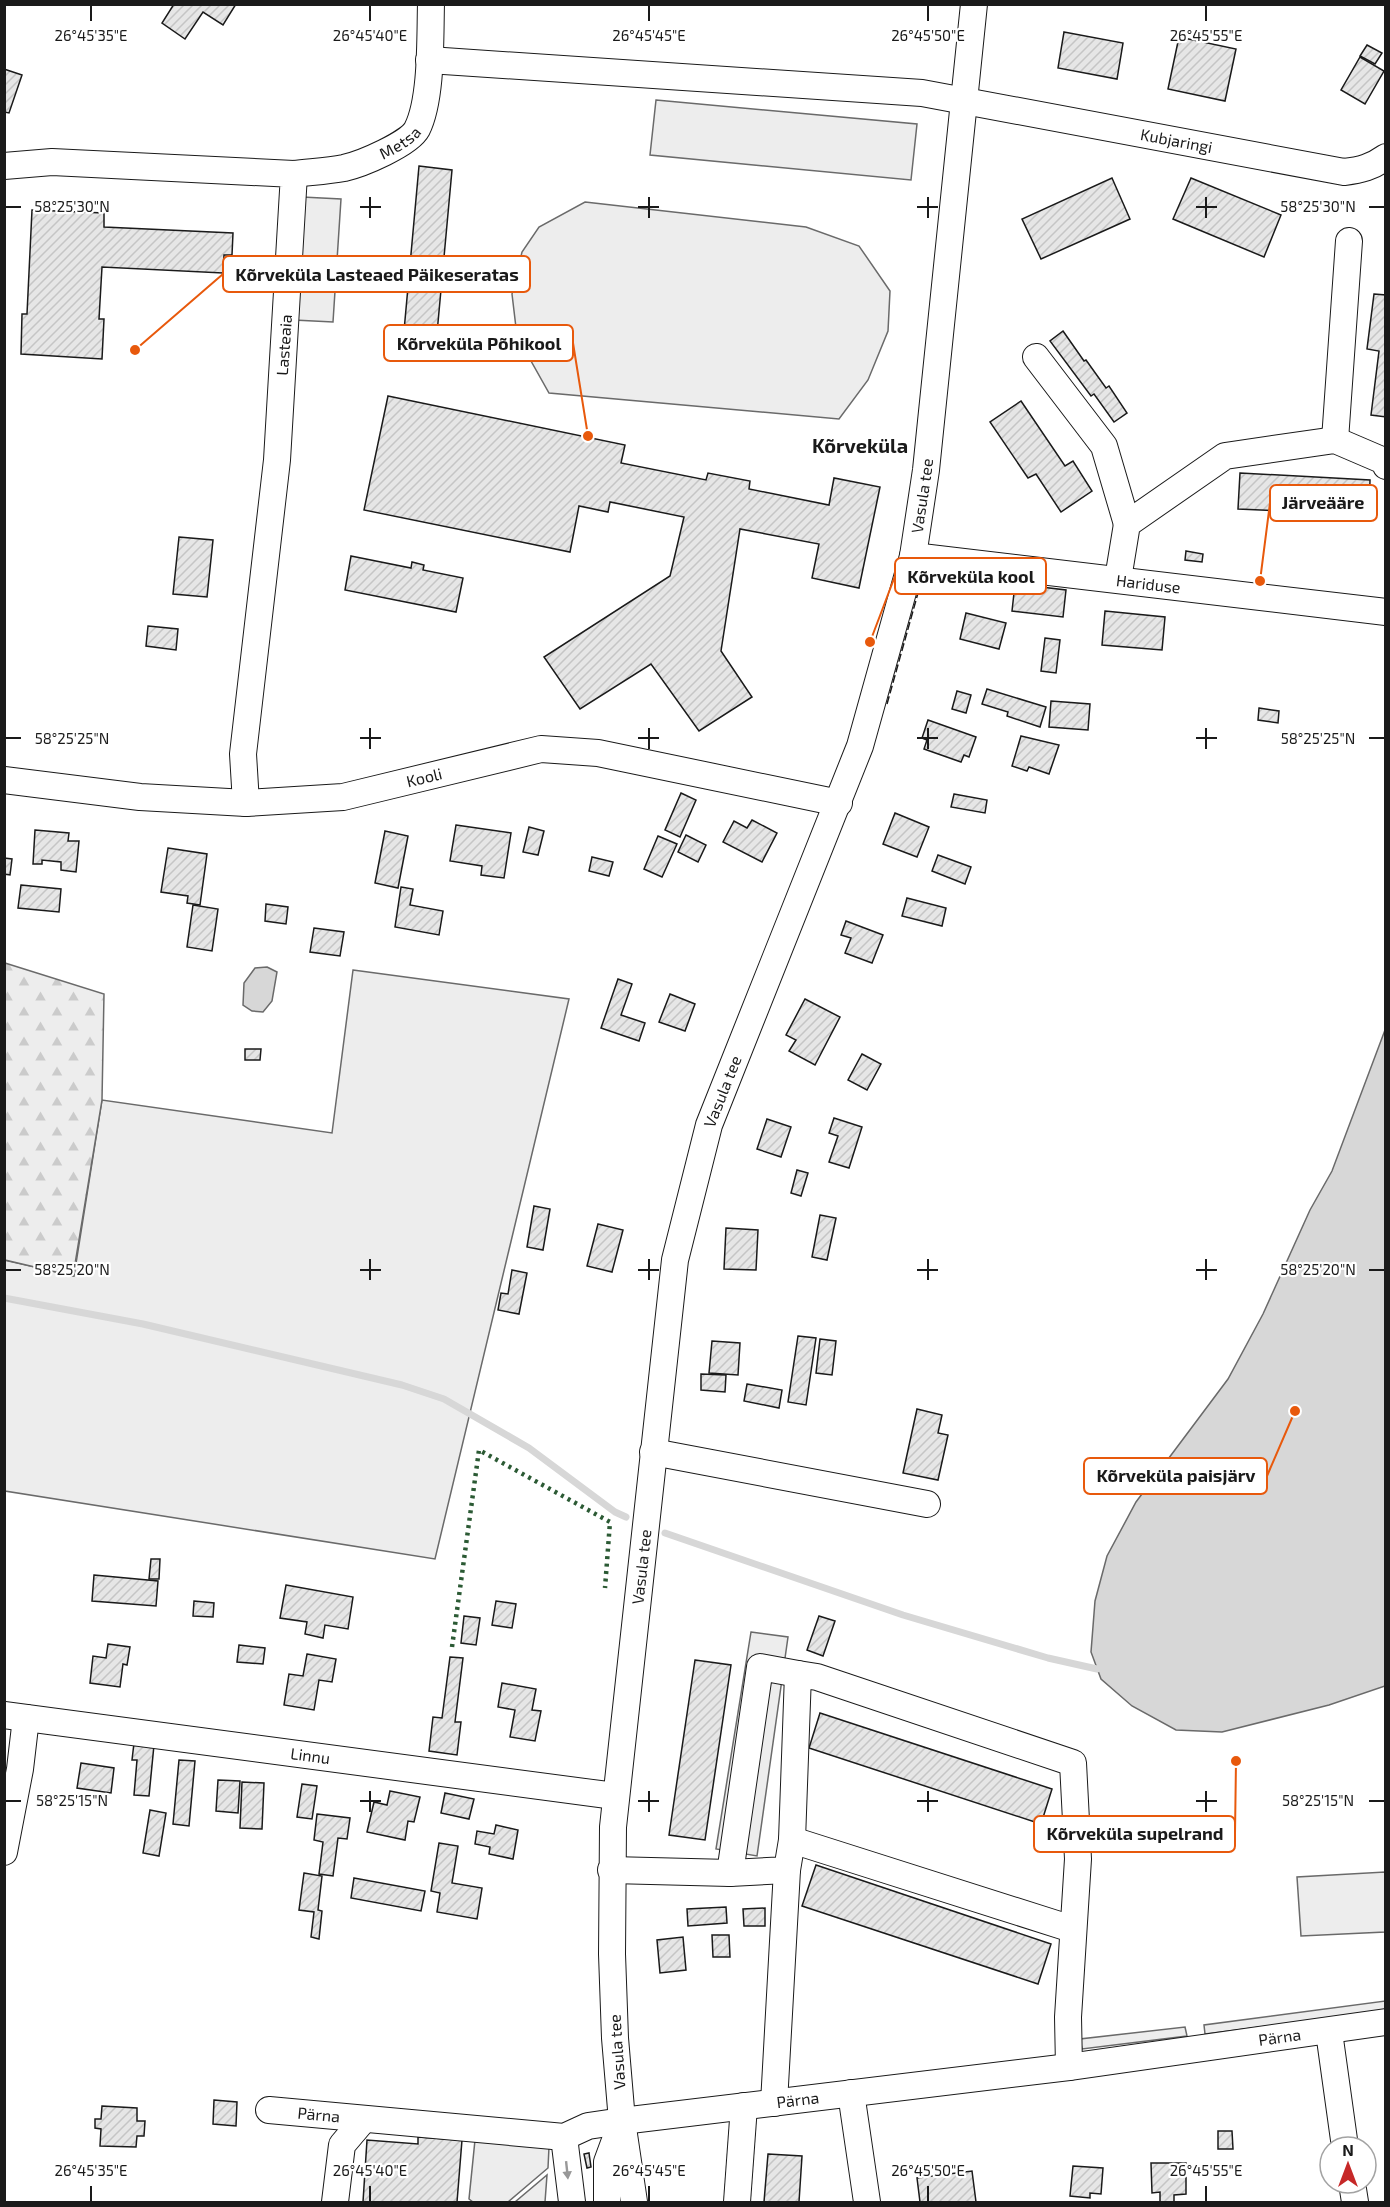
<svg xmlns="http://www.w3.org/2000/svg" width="1390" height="2207" font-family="'Exo 2',sans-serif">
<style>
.built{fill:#ededed;stroke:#6a6a6a;stroke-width:1.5}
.forest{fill:url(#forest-firs);stroke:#6a6a6a;stroke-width:1.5}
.water{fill:#d7d7d7;stroke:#6a6a6a;stroke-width:1.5}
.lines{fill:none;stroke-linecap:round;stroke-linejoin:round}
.stream{stroke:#d7d7d7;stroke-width:7}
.building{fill:url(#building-hatch);stroke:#1a1a1a;stroke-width:1.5}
.minor-casing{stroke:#1a1a1a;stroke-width:28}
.minor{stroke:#fff;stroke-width:26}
.hedge{stroke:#2b5a34;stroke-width:4.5;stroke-dasharray:3 4.5;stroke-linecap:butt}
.fence{stroke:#1a1a1a;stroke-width:1.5;stroke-dasharray:8 3;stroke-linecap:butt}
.oneway{fill:#989898}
.ticks{fill:none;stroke:#1a1a1a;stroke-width:2}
.labels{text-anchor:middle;stroke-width:4.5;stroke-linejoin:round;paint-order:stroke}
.street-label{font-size:16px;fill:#1a1a1a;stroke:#fff}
.quarter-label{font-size:20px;font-weight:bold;fill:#1a1a1a;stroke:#fff}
.ticks-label{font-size:15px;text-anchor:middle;fill:#1a1a1a;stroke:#fff;stroke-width:4.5;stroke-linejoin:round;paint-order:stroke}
.leader{fill:none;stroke:#e8590c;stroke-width:2}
.callout-dot{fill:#e8590c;stroke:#fff;stroke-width:2}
.callout{fill:#fff;stroke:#e8590c;stroke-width:2}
.callout-label{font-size:18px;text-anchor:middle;font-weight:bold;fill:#1a1a1a}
</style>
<defs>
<pattern id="forest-firs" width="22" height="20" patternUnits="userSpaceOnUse" patternTransform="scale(1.5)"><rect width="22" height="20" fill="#ededed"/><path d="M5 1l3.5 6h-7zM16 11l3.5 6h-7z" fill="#cbcbcb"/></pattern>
<pattern id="building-hatch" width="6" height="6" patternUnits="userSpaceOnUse" patternTransform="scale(1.5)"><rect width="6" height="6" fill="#e6e6e6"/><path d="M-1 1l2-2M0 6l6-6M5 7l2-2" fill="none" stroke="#c5c5c5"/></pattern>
</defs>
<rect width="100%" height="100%" fill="#fff"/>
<g class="built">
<path d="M 656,100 L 917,124 L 911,180 L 650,155 Z"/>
<path d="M 302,197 L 341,199 L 333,322 L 294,320 Z"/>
<path d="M 585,202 L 806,227 L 859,246 L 890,291 L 888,331 L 868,380 L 839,419 L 549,393 L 517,336 L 512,294 L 522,252 L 539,227 Z"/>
<path d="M 353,970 L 569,999 L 435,1559 L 5,1491 L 4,1260 L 74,1276 L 102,1100 L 332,1133 Z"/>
<path d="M 751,1632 L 788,1637 L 757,1856 L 716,1849 Z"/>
<path d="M 1385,1872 L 1385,1932 L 1301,1936 L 1297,1877 Z"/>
<path d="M 1385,2001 L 1385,2011 L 1205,2034 L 1204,2025 Z"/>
<path d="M 1185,2027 L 1187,2036 L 1082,2049 L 1080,2039 Z"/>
<path d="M 475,2140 L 549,2147 L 548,2168 L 508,2202 L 473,2202 L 469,2199 Z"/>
<path d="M 547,2175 L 545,2202 L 515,2202 Z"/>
</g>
<path class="forest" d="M 5,963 L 104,994 L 102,1100 L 73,1276 L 5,1260 Z"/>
<g class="water">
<path d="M 267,967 L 277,972 L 272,1001 L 263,1012 L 252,1011 L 243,1005 L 244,983 L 255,968 Z"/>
<path d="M 1385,1030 L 1385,1686 L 1329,1705 L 1222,1732 L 1176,1730 L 1132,1706 L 1101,1679 L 1091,1652 L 1095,1601 L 1107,1556 L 1136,1502 L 1228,1379 L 1263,1314 L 1310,1210 L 1332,1171 Z"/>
</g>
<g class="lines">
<g class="stream">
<path d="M 4,1298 L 143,1324 L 402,1385 L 444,1399 L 529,1448 L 615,1512 L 626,1517"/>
<path d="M 665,1533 L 903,1615 L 1048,1658 L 1097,1669"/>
</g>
</g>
<g class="building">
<path d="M 174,4 L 236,4 L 223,25 L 203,12 L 185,39 L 162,23 Z"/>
<path d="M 1064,32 L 1123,43 L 1117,79 L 1058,68 Z"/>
<path d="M 1179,37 L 1236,49 L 1225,101 L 1168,89 Z"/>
<path d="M 1367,45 L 1382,53 L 1375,64 L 1360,56 Z"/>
<path d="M 1360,57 L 1384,71 L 1365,104 L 1341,90 Z"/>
<path d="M 4,69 L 22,75 L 9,113 L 4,112 Z"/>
<path d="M 419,166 L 452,170 L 435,355 L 402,353 Z"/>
<path d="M 1112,178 L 1130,219 L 1041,259 L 1022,219 Z"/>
<path d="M 1191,178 L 1281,215 L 1264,257 L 1173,219 Z"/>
<path d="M 32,210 L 104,213 L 104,227 L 233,233 L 232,255 L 224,255 L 223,273 L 102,267 L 99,319 L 104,319 L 102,359 L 21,354 L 22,314 L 27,314 Z"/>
<path d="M 1374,294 L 1386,295 L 1386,417 L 1371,415 L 1379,351 L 1367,349 Z"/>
<path d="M 1063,331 L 1084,361 L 1086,360 L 1106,388 L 1109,386 L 1127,413 L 1114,422 L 1094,394 L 1091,396 L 1050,341 Z"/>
<path d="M 388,396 L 625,445 L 621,463 L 706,480 L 708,473 L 750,481 L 749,489 L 829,505 L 834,478 L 880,487 L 859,588 L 812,578 L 819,544 L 740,529 L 721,651 L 752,697 L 699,731 L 651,664 L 580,709 L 544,657 L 670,576 L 684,517 L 610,502 L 608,512 L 579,506 L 570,552 L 364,510 Z"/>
<path d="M 1021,401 L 1065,466 L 1073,461 L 1092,491 L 1061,512 L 1036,474 L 1028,478 L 990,422 Z"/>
<path d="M 1240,473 L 1370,480 L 1369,515 L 1238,509 Z"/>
<path d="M 179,537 L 213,540 L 207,597 L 173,594 Z"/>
<path d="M 1186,551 L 1203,554 L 1202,562 L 1185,560 Z"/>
<path d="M 351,556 L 411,568 L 412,562 L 424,565 L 423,570 L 463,578 L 456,612 L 345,590 Z"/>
<path d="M 1015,584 L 1066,590 L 1063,617 L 1012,611 Z"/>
<path d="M 1105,611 L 1165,617 L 1162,650 L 1102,645 Z"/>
<path d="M 966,613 L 1006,623 L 999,649 L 960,639 Z"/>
<path d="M 148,626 L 178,629 L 176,650 L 146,646 Z"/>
<path d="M 1045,638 L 1060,640 L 1056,673 L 1041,671 Z"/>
<path d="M 987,689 L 1046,707 L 1040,727 L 1007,716 L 1008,712 L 982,704 Z"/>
<path d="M 957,691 L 971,695 L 966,713 L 952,709 Z"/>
<path d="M 1051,701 L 1090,704 L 1088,730 L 1049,727 Z"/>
<path d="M 1259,708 L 1279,711 L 1278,723 L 1258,720 Z"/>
<path d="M 928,720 L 976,737 L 969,757 L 964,755 L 961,762 L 924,749 L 927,740 L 922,738 Z"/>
<path d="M 1021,736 L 1059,745 L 1049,774 L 1029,767 L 1027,771 L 1012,766 Z"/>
<path d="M 681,793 L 696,800 L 680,837 L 665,830 Z"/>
<path d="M 954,794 L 987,800 L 985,813 L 951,807 Z"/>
<path d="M 895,813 L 929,827 L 917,857 L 883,844 Z"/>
<path d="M 752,820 L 777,833 L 762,862 L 723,842 L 734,821 L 747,828 Z"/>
<path d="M 456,825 L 511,833 L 504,878 L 481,875 L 482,866 L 450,861 Z"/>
<path d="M 529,827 L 544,831 L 538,855 L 523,852 Z"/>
<path d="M 35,830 L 69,833 L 68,841 L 79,841 L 76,872 L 61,870 L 61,862 L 42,860 L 42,864 L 33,864 Z"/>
<path d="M 385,831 L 408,836 L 398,888 L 375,883 Z"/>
<path d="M 686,835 L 706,845 L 698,862 L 678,852 Z"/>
<path d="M 658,836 L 677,844 L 662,877 L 644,869 Z"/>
<path d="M 168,848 L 207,854 L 200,905 L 187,903 L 188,896 L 161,892 Z"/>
<path d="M 938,855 L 971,867 L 965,884 L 932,871 Z"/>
<path d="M 592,857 L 613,862 L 609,876 L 589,871 Z"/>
<path d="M 4,858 L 12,859 L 10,875 L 4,874 Z"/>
<path d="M 21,885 L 61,889 L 59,912 L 18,908 Z"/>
<path d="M 401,887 L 413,889 L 410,905 L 443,911 L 439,935 L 395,927 Z"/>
<path d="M 907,898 L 946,908 L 942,926 L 902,916 Z"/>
<path d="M 266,904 L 288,907 L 286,924 L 265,921 Z"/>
<path d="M 193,905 L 218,909 L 212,951 L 187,947 Z"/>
<path d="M 846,921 L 883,935 L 872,963 L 845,953 L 851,938 L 841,935 Z"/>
<path d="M 314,928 L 344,932 L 340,956 L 310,952 Z"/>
<path d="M 618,979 L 632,984 L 621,1015 L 645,1023 L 639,1041 L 601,1028 Z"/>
<path d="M 670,994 L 695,1004 L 685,1031 L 659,1022 Z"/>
<path d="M 805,999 L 840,1017 L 815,1065 L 789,1051 L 796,1040 L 786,1035 Z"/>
<path d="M 245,1049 L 261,1049 L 260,1060 L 245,1060 Z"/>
<path d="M 862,1054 L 881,1064 L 867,1090 L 848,1080 Z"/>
<path d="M 834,1118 L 862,1127 L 849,1168 L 829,1162 L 838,1136 L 829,1133 Z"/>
<path d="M 767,1119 L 791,1127 L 781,1157 L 757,1149 Z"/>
<path d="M 797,1170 L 808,1173 L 801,1196 L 791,1193 Z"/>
<path d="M 534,1206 L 550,1209 L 543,1250 L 527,1247 Z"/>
<path d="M 820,1215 L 836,1218 L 827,1260 L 812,1257 Z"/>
<path d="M 598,1224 L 623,1230 L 612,1272 L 587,1266 Z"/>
<path d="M 726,1228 L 758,1230 L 756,1270 L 724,1269 Z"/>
<path d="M 512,1270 L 527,1273 L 519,1314 L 498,1310 L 501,1293 L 508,1294 Z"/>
<path d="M 798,1336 L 816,1338 L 806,1405 L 788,1402 Z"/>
<path d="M 820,1339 L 836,1341 L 832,1375 L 816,1373 Z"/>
<path d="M 712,1341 L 740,1343 L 738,1375 L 709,1373 Z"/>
<path d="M 701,1374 L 726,1375 L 725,1392 L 701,1390 Z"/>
<path d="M 747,1384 L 782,1390 L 779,1408 L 744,1401 Z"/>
<path d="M 917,1409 L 942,1415 L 938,1433 L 948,1435 L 938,1480 L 903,1473 Z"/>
<path d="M 151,1559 L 160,1559 L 159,1579 L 149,1579 Z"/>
<path d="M 94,1575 L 158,1581 L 156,1606 L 92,1601 Z"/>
<path d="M 286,1585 L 353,1597 L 348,1629 L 325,1625 L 323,1638 L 305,1634 L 307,1622 L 280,1618 Z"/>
<path d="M 194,1601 L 214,1603 L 213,1617 L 193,1616 Z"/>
<path d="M 496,1601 L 516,1604 L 512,1628 L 492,1625 Z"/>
<path d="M 464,1616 L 480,1618 L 476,1645 L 461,1643 Z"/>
<path d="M 819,1616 L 835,1621 L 823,1656 L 807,1650 Z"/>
<path d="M 108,1644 L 130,1647 L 127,1665 L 123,1664 L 120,1687 L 90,1683 L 93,1656 L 106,1658 Z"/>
<path d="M 239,1645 L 265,1648 L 263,1664 L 237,1662 Z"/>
<path d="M 307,1654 L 336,1659 L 332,1682 L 319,1680 L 314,1710 L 284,1705 L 289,1674 L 303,1676 Z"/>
<path d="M 450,1657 L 463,1658 L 455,1722 L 461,1722 L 457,1755 L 429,1751 L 433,1717 L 442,1718 Z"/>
<path d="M 695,1660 L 731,1665 L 705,1840 L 669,1835 Z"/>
<path d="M 502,1683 L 536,1689 L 532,1710 L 541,1711 L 535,1741 L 510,1737 L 515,1710 L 498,1707 Z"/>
<path d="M 820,1713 L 1052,1789 L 1041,1824 L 809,1748 Z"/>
<path d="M 134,1743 L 154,1745 L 149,1796 L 134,1795 L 137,1760 L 132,1760 Z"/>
<path d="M 179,1760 L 195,1761 L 189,1826 L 173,1824 Z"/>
<path d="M 81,1763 L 114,1768 L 111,1793 L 77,1788 Z"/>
<path d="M 218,1780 L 240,1781 L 238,1813 L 216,1811 Z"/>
<path d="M 242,1782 L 264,1783 L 262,1829 L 240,1828 Z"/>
<path d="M 302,1784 L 317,1786 L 312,1819 L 297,1817 Z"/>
<path d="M 390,1791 L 420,1797 L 414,1822 L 408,1821 L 405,1840 L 367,1832 L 374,1802 L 387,1805 Z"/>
<path d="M 445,1793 L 474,1799 L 469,1819 L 441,1813 Z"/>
<path d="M 150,1810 L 166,1813 L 159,1856 L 143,1853 Z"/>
<path d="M 317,1814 L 350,1818 L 347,1839 L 338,1838 L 333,1876 L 319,1874 L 323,1842 L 314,1840 Z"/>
<path d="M 496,1825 L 518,1830 L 513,1859 L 489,1854 L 490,1847 L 475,1844 L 477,1831 L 494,1834 Z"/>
<path d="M 439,1843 L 458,1846 L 452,1883 L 482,1888 L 477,1919 L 437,1912 L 440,1893 L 431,1891 Z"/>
<path d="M 816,1865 L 1051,1944 L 1038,1984 L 802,1906 Z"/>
<path d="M 304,1873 L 322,1876 L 318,1910 L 322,1911 L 319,1939 L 311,1937 L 314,1912 L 299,1910 Z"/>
<path d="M 354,1878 L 425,1891 L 421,1911 L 351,1898 Z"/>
<path d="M 726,1907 L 727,1923 L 688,1926 L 687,1909 Z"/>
<path d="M 765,1908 L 765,1926 L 744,1926 L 743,1909 Z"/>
<path d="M 712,1935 L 729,1935 L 730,1957 L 713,1957 Z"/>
<path d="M 683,1937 L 686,1970 L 660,1973 L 657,1940 Z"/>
<path d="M 214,2100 L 237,2102 L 236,2126 L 213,2124 Z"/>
<path d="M 102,2106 L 137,2108 L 137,2121 L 145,2121 L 144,2136 L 137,2136 L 136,2147 L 100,2146 L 101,2129 L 95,2128 L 95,2119 L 101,2119 Z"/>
<path d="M 1218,2131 L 1232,2131 L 1233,2149 L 1218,2149 Z"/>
<path d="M 418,2137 L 462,2140 L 457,2202 L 363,2202 L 367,2140 L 418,2144 Z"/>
<path d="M 589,2153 L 591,2167 L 587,2168 L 584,2154 Z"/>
<path d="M 768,2154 L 802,2156 L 799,2202 L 764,2202 Z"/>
<path d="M 1151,2163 L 1186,2163 L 1186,2194 L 1174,2195 L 1174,2202 L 1160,2202 L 1160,2192 L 1152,2193 Z"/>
<path d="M 1073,2166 L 1103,2168 L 1101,2194 L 1090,2193 L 1090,2198 L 1070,2196 Z"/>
<path d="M 972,2171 L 976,2202 L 920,2202 L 917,2178 Z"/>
</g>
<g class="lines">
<g class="minor-casing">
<g id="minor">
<path id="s1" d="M 429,60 L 922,93 L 1344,172 C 1361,170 1372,167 1386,157"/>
<path d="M 4,166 L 52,162 L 294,174 L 277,460 L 243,754 L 246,803"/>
<path id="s2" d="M 294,174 C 310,172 328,171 344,168 C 362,164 409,144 417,129 C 432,99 430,38 431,4"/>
<path d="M 1036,357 L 1104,446 L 1127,524"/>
<path d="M 1335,440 L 1349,241"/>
<path id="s3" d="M 913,556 L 1386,612"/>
<path d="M 1118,579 L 1127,524 L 1225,456 L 1335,440 L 1384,461 L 1386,466"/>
<path id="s4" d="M 4,780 L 140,797 L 246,803 L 343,797 L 541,749 L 598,753 L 839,803"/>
<path d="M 653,1452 L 927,1504"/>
<path id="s5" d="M 4,1715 L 615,1796"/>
<path d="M 792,1840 L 1072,1929"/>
<path d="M 4,1852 L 20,1769 L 26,1718"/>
<path d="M 611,1870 L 730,1873 L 787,1870 L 792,1840 L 798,1674 L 817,1677 L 1073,1763 L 1078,1859 L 1068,2017 L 1069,2067"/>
<path d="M 730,1873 L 760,1667 L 798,1674"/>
<path d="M 1329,2032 L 1345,2147"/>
<path d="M 851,2093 L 867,2202"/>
<path d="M 774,2103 L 787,1870"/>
<path id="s6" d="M 269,2110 L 564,2137 L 588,2126 L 622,2121 L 1069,2067 L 1386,2022"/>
<path d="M 564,2137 L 572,2202"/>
<path d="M 1352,2183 L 1355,2202"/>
<path d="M 335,2202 L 342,2145 L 364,2119"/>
<path d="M 607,2202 L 607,2162 L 621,2124"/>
<path id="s7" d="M 634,2202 L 622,2121 L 615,2038 L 612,1954 L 613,1827 L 675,1260 L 709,1125 L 860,746 L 913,556 L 926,470 L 974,4"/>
<path d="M 737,2202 L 744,2106"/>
</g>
</g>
<use href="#minor" class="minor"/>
<path class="hedge" d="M 452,1647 L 479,1450 L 610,1522 L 605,1588"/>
<path class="fence" d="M 887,704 L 918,593 L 930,579 L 944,575"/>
</g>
<defs><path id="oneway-solid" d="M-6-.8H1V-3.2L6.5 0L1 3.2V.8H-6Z" transform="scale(1.5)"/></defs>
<use class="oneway" href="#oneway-solid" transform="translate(567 2170) rotate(84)"/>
<path class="ticks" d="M 91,6 L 91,21M 370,6 L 370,21M 649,6 L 649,21M 928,6 L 928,21M 1206,6 L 1206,21M 370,197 L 370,218M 649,197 L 649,218M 928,197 L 928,218M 1206,197 L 1206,218M 6,207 L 21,207M 360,207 L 381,207M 638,207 L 659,207M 917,207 L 938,207M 1196,207 L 1217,207M 1369,207 L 1384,207M 370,728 L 370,749M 649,728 L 649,749M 928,728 L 928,749M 1206,728 L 1206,749M 6,738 L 21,738M 360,738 L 381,738M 638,738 L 659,738M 917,738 L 938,738M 1196,738 L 1217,738M 1369,738 L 1384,738M 370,1259 L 370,1280M 649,1259 L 649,1280M 928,1259 L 928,1280M 1206,1259 L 1206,1280M 6,1270 L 21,1270M 360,1270 L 381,1270M 638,1270 L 659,1270M 917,1270 L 938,1270M 1196,1270 L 1217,1270M 1369,1270 L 1384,1270M 370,1791 L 370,1812M 649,1791 L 649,1812M 928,1791 L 928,1812M 1206,1791 L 1206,1812M 6,1801 L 21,1801M 360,1801 L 381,1801M 638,1801 L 659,1801M 917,1801 L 938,1801M 1196,1801 L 1217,1801M 1369,1801 L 1384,1801M 91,2186 L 91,2201M 370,2186 L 370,2201M 649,2186 L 649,2201M 928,2186 L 928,2201M 1206,2186 L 1206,2201"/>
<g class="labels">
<g class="street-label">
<text dy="6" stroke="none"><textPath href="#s2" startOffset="112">Metsa</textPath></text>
<text dy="6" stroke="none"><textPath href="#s1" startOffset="753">Kubjaringi</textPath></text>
<text transform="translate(284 345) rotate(-86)" y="6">Lasteaia</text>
<text dy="6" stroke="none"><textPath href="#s7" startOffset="1752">Vasula tee</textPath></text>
<text dy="6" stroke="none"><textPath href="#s3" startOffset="237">Hariduse</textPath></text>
<text dy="6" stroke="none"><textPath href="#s4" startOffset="424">Kooli</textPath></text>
<text dy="6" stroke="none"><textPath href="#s7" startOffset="1122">Vasula tee</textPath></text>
<text dy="6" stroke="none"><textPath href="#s7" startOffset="638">Vasula tee</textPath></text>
<text dy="6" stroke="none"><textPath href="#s5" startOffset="309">Linnu</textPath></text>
<text dy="6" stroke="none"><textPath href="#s6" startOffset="1020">Pärna</textPath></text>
<text transform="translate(617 2052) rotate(-94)" y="6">Vasula tee</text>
<text dy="6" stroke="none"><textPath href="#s6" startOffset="534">Pärna</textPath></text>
<text dy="6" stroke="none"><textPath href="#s6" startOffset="50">Pärna</textPath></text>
</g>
<g class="quarter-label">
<text x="860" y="453">Kõrveküla</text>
</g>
</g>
<g class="ticks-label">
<text x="91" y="41">26°45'35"E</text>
<text x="370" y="41">26°45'40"E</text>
<text x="649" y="41">26°45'45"E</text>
<text x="928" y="41">26°45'50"E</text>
<text x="1206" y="41">26°45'55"E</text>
<text x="72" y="212">58°25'30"N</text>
<text x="1318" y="212">58°25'30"N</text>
<text x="72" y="744">58°25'25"N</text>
<text x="1318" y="744">58°25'25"N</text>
<text x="72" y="1275">58°25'20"N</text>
<text x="1318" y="1275">58°25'20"N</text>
<text x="72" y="1806">58°25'15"N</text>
<text x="1318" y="1806">58°25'15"N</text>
<text x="91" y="2176">26°45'35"E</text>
<text x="370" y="2176">26°45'40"E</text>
<text x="649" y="2176">26°45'45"E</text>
<text x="928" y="2176">26°45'50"E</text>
<text x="1206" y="2176">26°45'55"E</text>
</g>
<path class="leader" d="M135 350L223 274M588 436L573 343M1260 581L1270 503M870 642L895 576M1295 1411L1267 1476M1236 1761L1235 1834"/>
<g class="callout-dot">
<circle cx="135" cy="350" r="6"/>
<circle cx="588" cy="436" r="6"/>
<circle cx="1260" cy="581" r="6"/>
<circle cx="870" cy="642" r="6"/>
<circle cx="1295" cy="1411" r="6"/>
<circle cx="1236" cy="1761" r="6"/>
</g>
<g class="callout">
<rect x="223" y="256" width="307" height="36" rx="6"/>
<rect x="384" y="325" width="189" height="36" rx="6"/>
<rect x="1270" y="485" width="107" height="36" rx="6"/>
<rect x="895" y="558" width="151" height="36" rx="6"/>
<rect x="1084" y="1458" width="183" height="36" rx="6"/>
<rect x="1034" y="1816" width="201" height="36" rx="6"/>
</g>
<g class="callout-label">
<text x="377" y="281">Kõrveküla Lasteaed Päikeseratas</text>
<text x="479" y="350">Kõrveküla Põhikool</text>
<text x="1323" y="509">Järveääre</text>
<text x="971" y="583">Kõrveküla kool</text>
<text x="1176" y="1482">Kõrveküla paisjärv</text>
<text x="1135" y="1840">Kõrveküla supelrand</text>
</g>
<rect width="1390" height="2207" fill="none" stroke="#1a1a1a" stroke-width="12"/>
<g transform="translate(1348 2165)"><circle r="28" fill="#ffffff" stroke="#a3a3a3" stroke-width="1.5"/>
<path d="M0-4.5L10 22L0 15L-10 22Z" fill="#c62828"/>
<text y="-9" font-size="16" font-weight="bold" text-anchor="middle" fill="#1a1a1a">N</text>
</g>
</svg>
